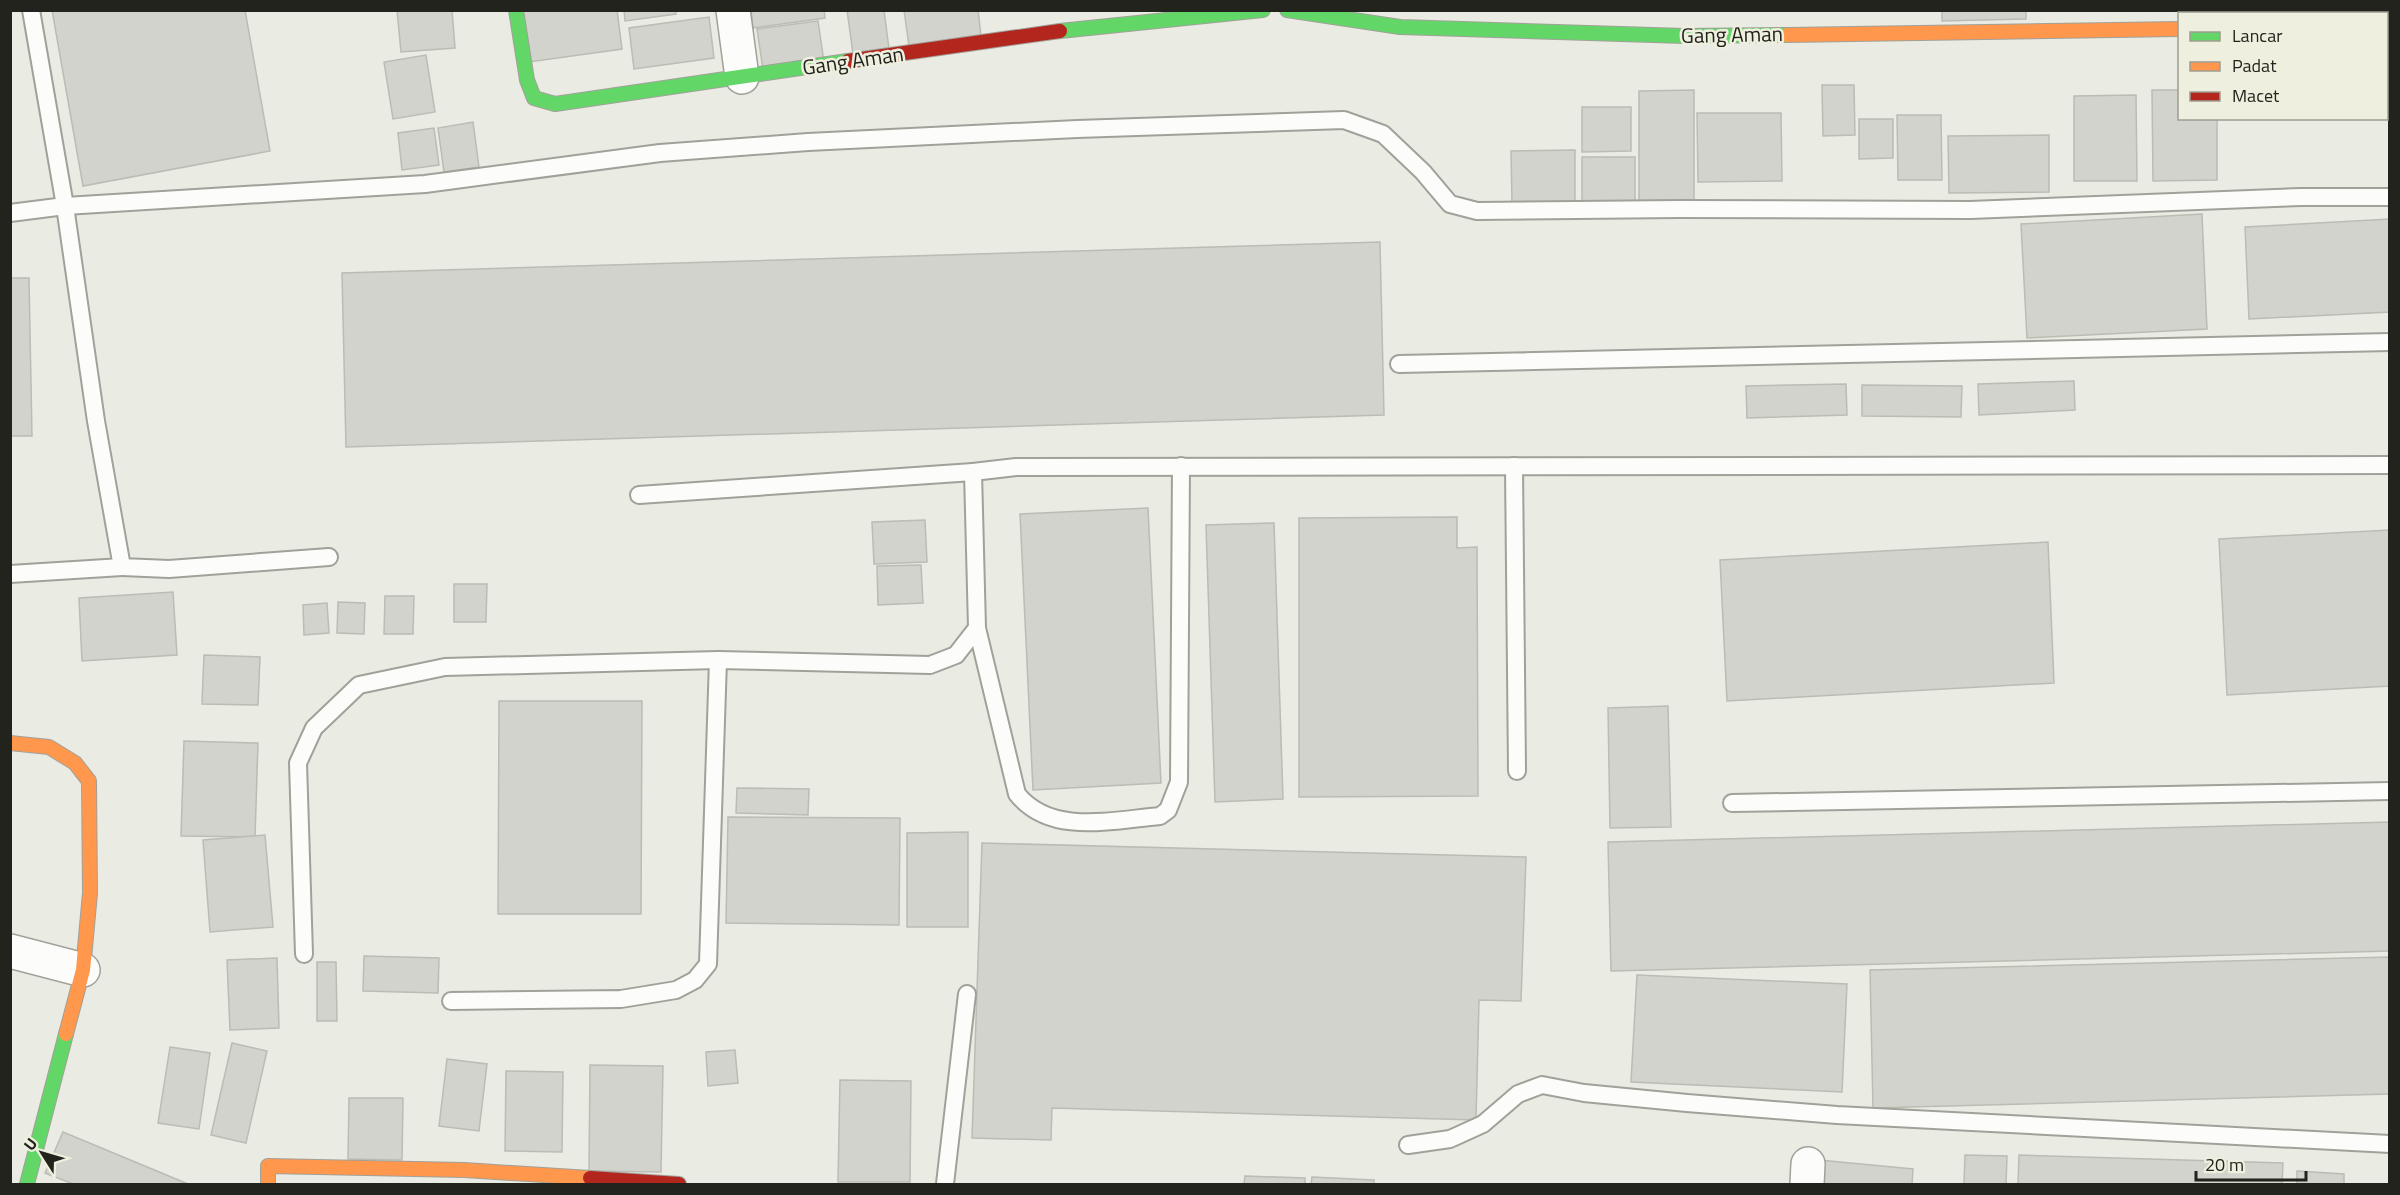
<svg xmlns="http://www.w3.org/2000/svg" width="2400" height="1195" font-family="'Titillium Web',sans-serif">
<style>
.building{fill:#d2d3cc;stroke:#bbbcb4;stroke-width:1.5}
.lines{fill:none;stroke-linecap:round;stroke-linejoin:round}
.lane-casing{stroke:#a1a19a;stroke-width:20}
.street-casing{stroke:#a1a19a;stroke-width:36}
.fast-casing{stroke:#a1a19a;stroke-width:16}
.slow-casing{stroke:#a1a19a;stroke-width:16}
.jam-casing{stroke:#a1a19a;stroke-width:16}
.lane{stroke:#fcfcfb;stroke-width:16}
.street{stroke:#fcfcfb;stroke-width:33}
.fast{stroke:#63d668;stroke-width:14}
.slow{stroke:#ff974d;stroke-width:14}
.jam{stroke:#b3261e;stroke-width:14}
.labels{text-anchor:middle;stroke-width:5;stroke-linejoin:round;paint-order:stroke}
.street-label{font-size:21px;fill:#23231d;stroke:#eeefde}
</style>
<rect width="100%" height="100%" fill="#eaebe2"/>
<g class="building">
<path d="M 52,10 L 245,10 L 270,151 L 83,186 Z"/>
<path d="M 397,10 L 452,10 L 455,48 L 401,52 Z"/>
<path d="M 522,10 L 617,10 L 622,49 L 529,62 Z"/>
<path d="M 624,10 L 676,10 L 676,14 L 625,21 Z"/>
<path d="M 751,10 L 824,10 L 825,18 L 753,28 Z"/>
<path d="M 847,10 L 884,10 L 889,49 L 853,54 Z"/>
<path d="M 904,10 L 978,10 L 981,36 L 909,46 Z"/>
<path d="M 1942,10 L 2026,10 L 2026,19 L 1942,21 Z"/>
<rect x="2198" y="10" width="73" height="4"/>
<rect x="2281" y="10" width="55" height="4"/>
<path d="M 709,17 L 714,58 L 634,69 L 629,28 Z"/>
<path d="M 818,21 L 824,62 L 763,70 L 757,29 Z"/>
<path d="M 426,55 L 435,112 L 393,119 L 384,62 Z"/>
<path d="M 1822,85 L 1854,85 L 1855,135 L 1823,136 Z"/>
<path d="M 1694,90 L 1694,201 L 1639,201 L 1639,91 Z"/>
<path d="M 2152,90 L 2180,90 L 2180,118 L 2217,118 L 2217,180 L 2153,181 Z"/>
<path d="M 2136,95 L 2137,181 L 2074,181 L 2074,96 Z"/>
<path d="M 1582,107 L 1631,107 L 1631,151 L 1582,152 Z"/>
<path d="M 1697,113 L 1781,113 L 1782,181 L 1698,182 Z"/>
<path d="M 1897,115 L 1941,115 L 1942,180 L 1898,180 Z"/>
<path d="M 1859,119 L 1893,119 L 1893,158 L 1859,159 Z"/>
<path d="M 473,122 L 479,167 L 444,172 L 438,128 Z"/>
<path d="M 434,128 L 439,165 L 402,170 L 398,133 Z"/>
<path d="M 2049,135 L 2049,192 L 1949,193 L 1948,136 Z"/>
<path d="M 1575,150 L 1575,204 L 1512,204 L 1511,151 Z"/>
<path d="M 1582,157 L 1635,157 L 1635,203 L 1582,205 Z"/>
<path d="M 2202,214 L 2207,329 L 2027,338 L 2021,224 Z"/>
<path d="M 2390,219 L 2390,312 L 2249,319 L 2245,227 Z"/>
<path d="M 1380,242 L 1384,415 L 346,447 L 342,273 Z"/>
<path d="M 10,278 L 29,278 L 32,436 L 10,436 Z"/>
<path d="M 2074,381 L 2075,410 L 1979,415 L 1978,384 Z"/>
<path d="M 1846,384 L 1847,415 L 1747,418 L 1746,386 Z"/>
<path d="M 1862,385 L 1962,386 L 1961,417 L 1862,416 Z"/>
<path d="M 1148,508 L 1161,783 L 1033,790 L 1020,514 Z"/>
<path d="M 1457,517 L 1457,548 L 1477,547 L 1478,796 L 1299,797 L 1299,518 Z"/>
<path d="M 925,520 L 927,562 L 874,564 L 872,522 Z"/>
<path d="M 1274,523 L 1283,799 L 1215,802 L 1206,525 Z"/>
<path d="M 2390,530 L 2390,686 L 2227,695 L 2219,539 Z"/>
<path d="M 2048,542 L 2054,683 L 1727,701 L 1720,560 Z"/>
<path d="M 921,565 L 923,603 L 878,605 L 877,566 Z"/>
<path d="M 454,584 L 487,584 L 486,622 L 454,622 Z"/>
<path d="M 173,592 L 177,655 L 82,661 L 79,598 Z"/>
<path d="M 385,596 L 414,596 L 413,634 L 384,634 Z"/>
<path d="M 338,602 L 365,603 L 364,634 L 337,633 Z"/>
<path d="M 327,603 L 329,633 L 304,635 L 303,605 Z"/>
<path d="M 204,655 L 260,657 L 258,705 L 202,704 Z"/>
<path d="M 499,701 L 642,701 L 641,914 L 498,914 Z"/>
<path d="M 1668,706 L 1671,827 L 1610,828 L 1608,708 Z"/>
<path d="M 184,741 L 258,743 L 255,837 L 181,836 Z"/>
<path d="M 737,788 L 809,789 L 808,815 L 736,813 Z"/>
<path d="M 728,817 L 900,818 L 899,925 L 726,923 Z"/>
<path d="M 2390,822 L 2390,951 L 1611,971 L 1608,842 Z"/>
<path d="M 968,832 L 968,927 L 907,927 L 907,833 Z"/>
<path d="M 265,835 L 273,927 L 210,932 L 203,840 Z"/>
<path d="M 982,843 L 1526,857 L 1521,1001 L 1479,1000 L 1476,1120 L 1052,1108 L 1051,1140 L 972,1138 Z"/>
<path d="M 364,956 L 439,958 L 438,993 L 363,991 Z"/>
<path d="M 2390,957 L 2390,1094 L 1873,1108 L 1870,970 Z"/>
<path d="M 277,958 L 279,1028 L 230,1030 L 227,960 Z"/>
<path d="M 317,962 L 336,962 L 337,1021 L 317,1021 Z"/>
<path d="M 1637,975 L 1847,984 L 1842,1092 L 1631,1082 Z"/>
<path d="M 232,1043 L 267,1051 L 246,1143 L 211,1135 Z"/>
<path d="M 170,1047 L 210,1053 L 199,1129 L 158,1123 Z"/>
<path d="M 735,1050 L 738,1083 L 708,1086 L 706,1052 Z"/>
<path d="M 447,1059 L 487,1064 L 479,1131 L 439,1126 Z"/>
<path d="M 590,1065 L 663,1066 L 661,1172 L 589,1171 Z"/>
<path d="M 506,1071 L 563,1072 L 562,1152 L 505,1151 Z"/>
<path d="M 840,1080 L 911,1081 L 910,1182 L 838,1182 Z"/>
<path d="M 349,1098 L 403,1098 L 402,1160 L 348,1159 Z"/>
<path d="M 63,1132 L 188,1184 L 73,1184 L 45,1173 Z"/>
<path d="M 1965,1155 L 2007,1156 L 2006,1184 L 1964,1184 Z"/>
<path d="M 2019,1155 L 2283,1163 L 2282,1184 L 2018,1184 Z"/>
<path d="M 1819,1160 L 1913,1169 L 1912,1184 L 1817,1184 Z"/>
<path d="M 2297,1171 L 2344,1174 L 2344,1184 L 2297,1184 Z"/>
<path d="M 1245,1176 L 1305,1178 L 1305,1184 L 1244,1184 Z"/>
<path d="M 1312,1177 L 1374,1180 L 1374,1184 L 1311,1184 Z"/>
</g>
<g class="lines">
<g class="lane-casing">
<g id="lane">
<path d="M 31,10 L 65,206 L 96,421 L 122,567 L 169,569 L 329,557"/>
<path d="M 10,213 L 65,206 L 425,184 L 660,153 L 808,142 L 1077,129 L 1344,120 L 1383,134 L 1423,172 L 1450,204 L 1477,211 L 1679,209 L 1970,210 L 2301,197 L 2390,197"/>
<path d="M 1399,364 L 2390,342"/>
<path d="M 1514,466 L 1517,771"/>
<path d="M 639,495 L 973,472"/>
<path d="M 10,574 L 122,567"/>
<path d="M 977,628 L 1017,794 C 1051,836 1112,820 1160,816 L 1168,810 L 1179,782 L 1181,466"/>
<path d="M 1732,803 L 2390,791"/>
<path d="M 304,954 L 298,763 L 314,728 L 359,685 L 445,667 L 718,660 L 930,665 L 956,655 L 977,628 L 973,472 L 1016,467 L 2390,465"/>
<path d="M 451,1001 L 621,999 L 676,990 L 695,980 L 708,964 L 718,660"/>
<path d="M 1408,1145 L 1450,1139 L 1483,1124 L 1518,1094 L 1542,1085 L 1584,1093 L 1687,1103 L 1837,1115 L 2390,1144"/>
<path d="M 945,1184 L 967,994"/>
</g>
</g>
<g class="street-casing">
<g id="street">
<path d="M 733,10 L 742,77"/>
<path d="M 2386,26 L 2390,26"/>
<path d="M 10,951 L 83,970"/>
<path d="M 1807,1184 L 1808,1164"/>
</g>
</g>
<g class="fast-casing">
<g id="fast">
<path d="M 516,10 L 527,80 L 534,98 L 555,104 L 848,61"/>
<path d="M 1287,10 L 1400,27 L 1685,36 L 1787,35"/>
<path d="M 1060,31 L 1263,10"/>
<path d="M 27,1184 L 66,1034"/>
</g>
</g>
<g class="slow-casing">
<g id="slow">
<path d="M 1787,35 L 2180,29"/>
<path d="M 10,743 L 49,747 L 75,763 L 89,781 L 90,893 L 83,970 L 66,1034"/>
<path d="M 268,1184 L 268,1166 L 464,1170 L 590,1178"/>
</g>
</g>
<g class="jam-casing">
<g id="jam">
<path d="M 848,61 L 1060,31"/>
<path d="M 590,1178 L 679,1184"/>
</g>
</g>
<use href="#lane" class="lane"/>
<use href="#street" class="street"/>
<use href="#fast" class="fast"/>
<use href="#slow" class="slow"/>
<use href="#jam" class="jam"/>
</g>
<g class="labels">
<g class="street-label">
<text transform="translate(1732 35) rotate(-1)" y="7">Gang Aman</text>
<text transform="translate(853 61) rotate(-8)" y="7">Gang Aman</text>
</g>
</g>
<rect width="2400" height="1195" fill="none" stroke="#23231d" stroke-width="24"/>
<rect x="2178" y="12" width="210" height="108" fill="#eeefde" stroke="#9d9d91" stroke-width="1.5"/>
<rect x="2190" y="32" width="30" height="9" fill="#63d668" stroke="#9d9d91" stroke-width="1.5"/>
<text x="2232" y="42" font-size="18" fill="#23231d">Lancar</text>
<rect x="2190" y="62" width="30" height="9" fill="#ff974d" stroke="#9d9d91" stroke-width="1.5"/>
<text x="2232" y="72" font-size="18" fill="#23231d">Padat</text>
<rect x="2190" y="92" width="30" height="9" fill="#b3261e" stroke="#9d9d91" stroke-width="1.5"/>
<text x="2232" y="102" font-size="18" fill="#23231d">Macet</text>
<g transform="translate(42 1153) rotate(307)" stroke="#eeefde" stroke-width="4.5" paint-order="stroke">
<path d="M0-4.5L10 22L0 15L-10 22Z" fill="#23231d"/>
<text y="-9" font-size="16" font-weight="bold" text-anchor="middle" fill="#23231d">U</text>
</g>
<path d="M2196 1171v9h110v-9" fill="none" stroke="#23231d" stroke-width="3"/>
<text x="2205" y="1171" font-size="18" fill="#23231d" stroke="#eeefde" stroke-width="4.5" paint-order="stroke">20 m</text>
</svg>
